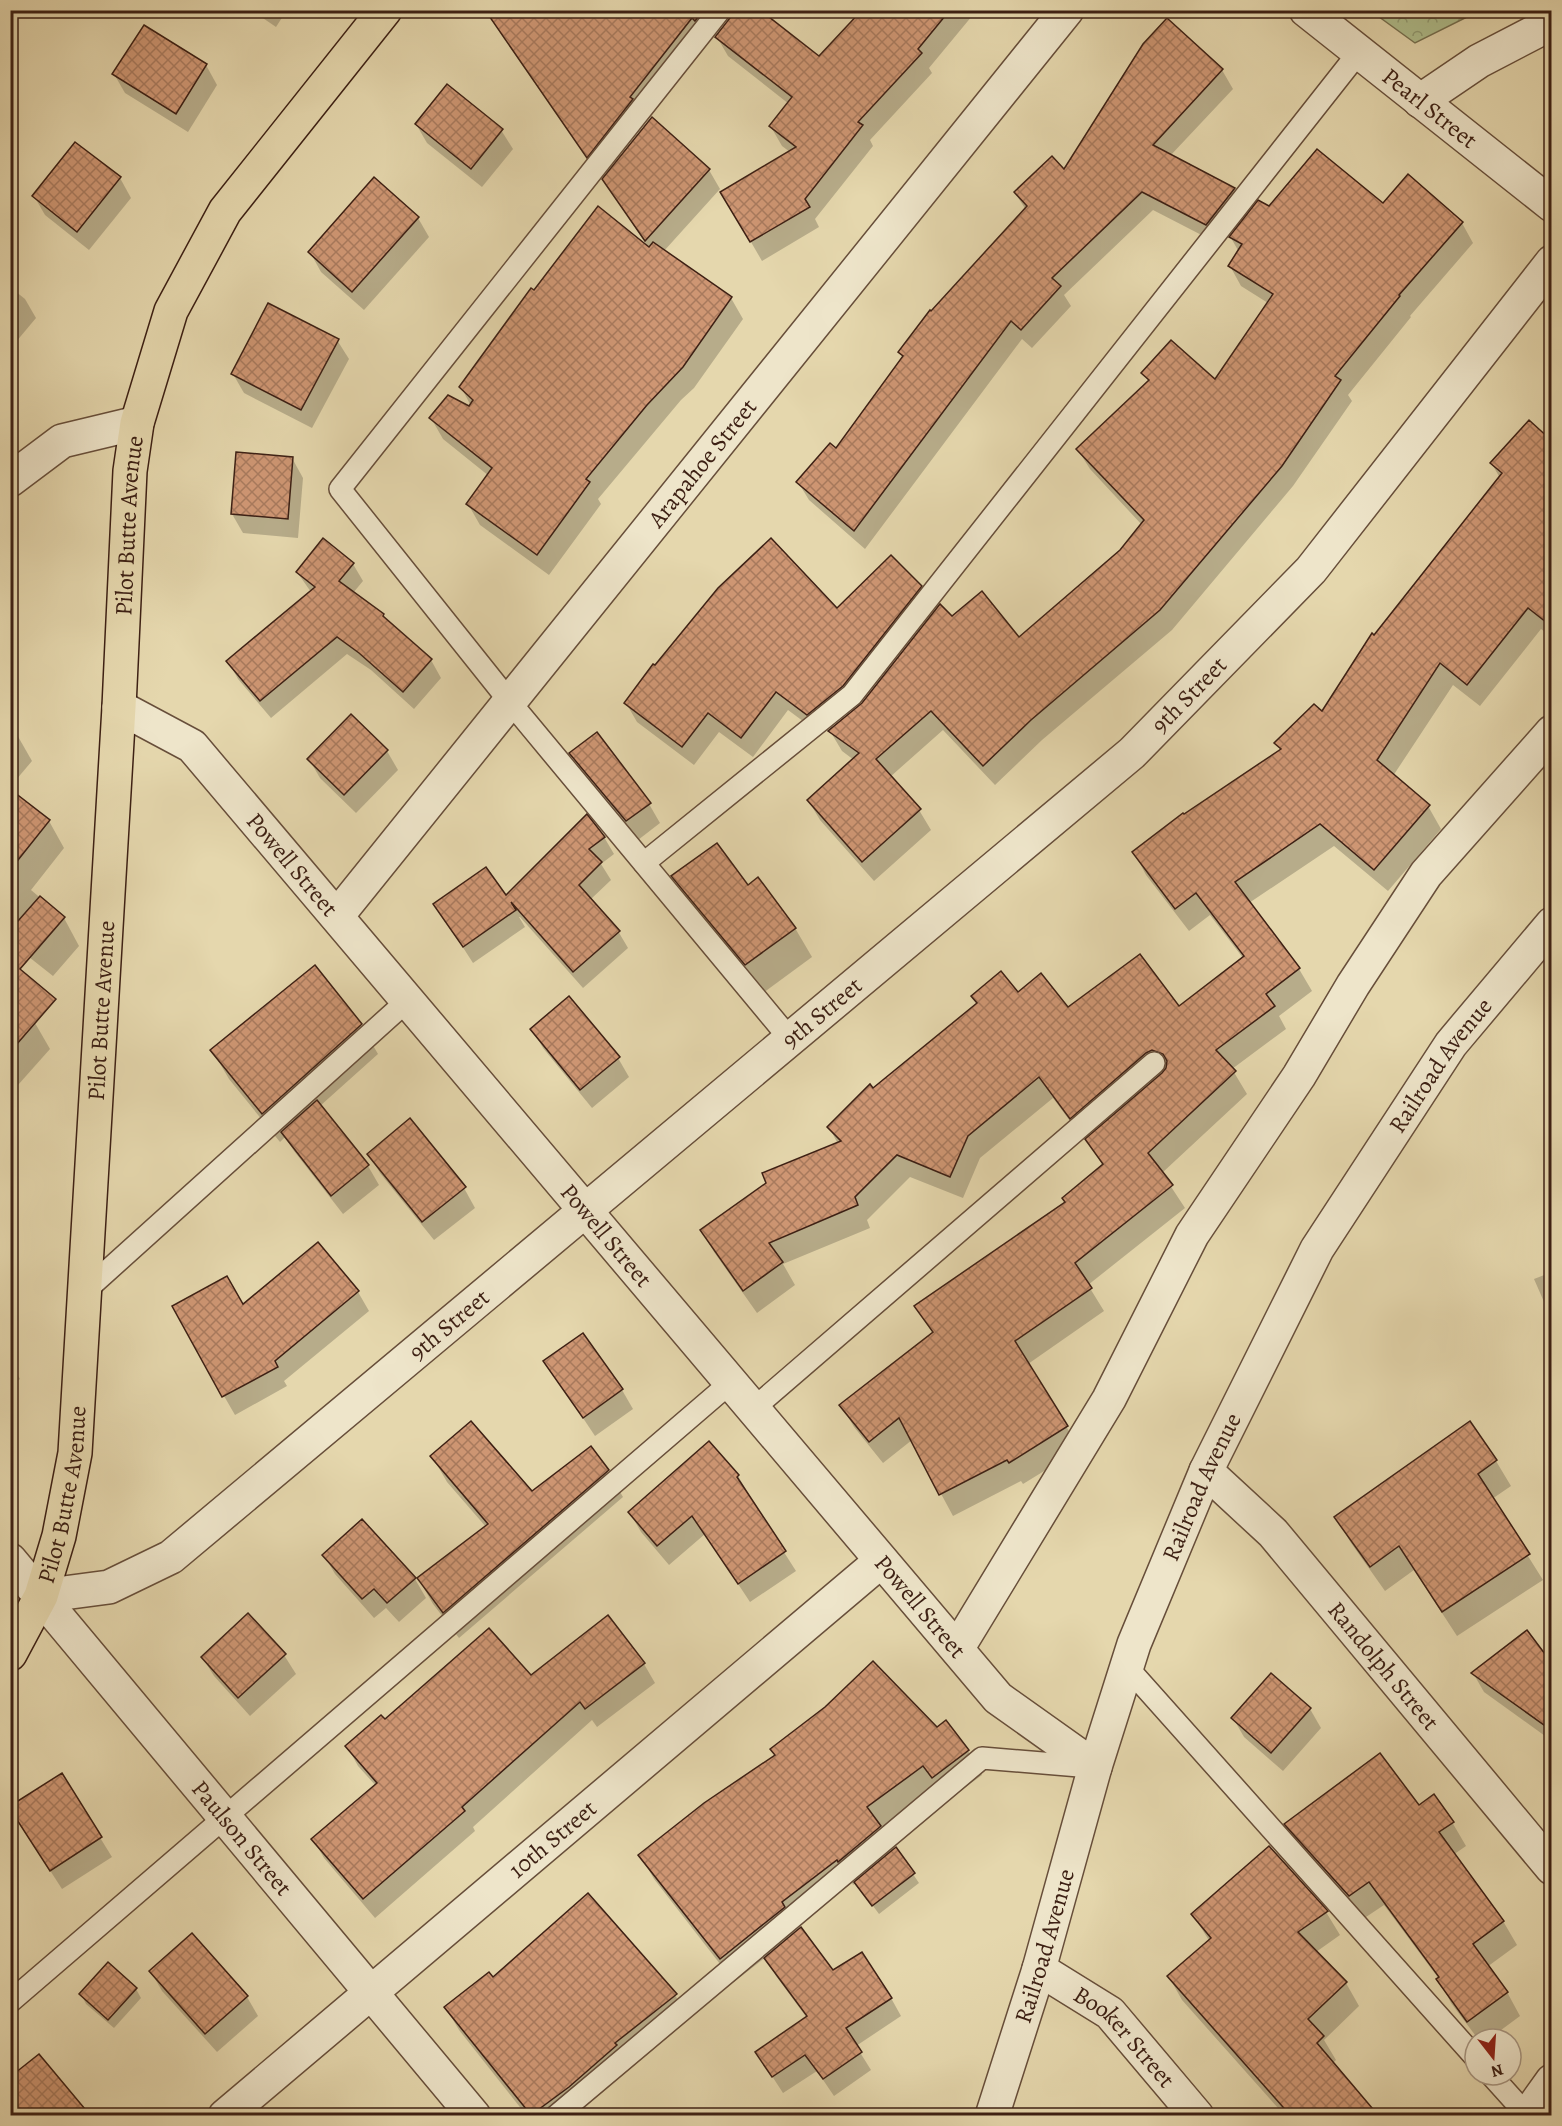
<svg xmlns="http://www.w3.org/2000/svg" width="1562" height="2126" font-family="Alegreya,serif">
<style>
.forest{fill:url(#forest-crowns);stroke:#767050;stroke-width:1.5}
.shadow{fill:#0003}
.building{fill:url(#building-cross-hatch);stroke:#3d2014;stroke-width:1.5}
.lines{fill:none;stroke-linecap:round;stroke-linejoin:round}
.service-casing{stroke:#674e3a;stroke-width:24}
.minor-casing{stroke:#674e3a;stroke-width:36}
.tertiary-casing{stroke:#674e3a;stroke-width:36}
.primary-casing{stroke:#3d2014;stroke-width:36}
.service{stroke:#eee5ca;stroke-width:21}
.minor{stroke:#eee5ca;stroke-width:33}
.tertiary{stroke:#eee5ca;stroke-width:33}
.primary{stroke:#e5d7ad;stroke-width:33}
.labels{text-anchor:middle;stroke-width:4.5;stroke-linejoin:round;paint-order:stroke}
.street-label{font-size:24px;fill:#3d2014;stroke:#eee5ca}
</style>
<defs>
<pattern id="forest-crowns" width="20" height="18" patternUnits="userSpaceOnUse" patternTransform="scale(1.5)"><rect width="20" height="18" fill="#b0bf8d"/><path d="M2 6a3 3 0 1 1 6 0M12 15a3 3 0 1 1 6 0" fill="none" stroke="#909b72"/></pattern>
<pattern id="building-cross-hatch" width="8" height="8" patternUnits="userSpaceOnUse" patternTransform="scale(1.5)"><rect width="8" height="8" fill="#ce9673"/><path d="M0 0l8 8M0 8l8-8" fill="none" stroke="#a87a5d"/></pattern>
</defs>
<rect width="100%" height="100%" fill="#e5d7ad"/>
<filter id="stains"><feTurbulence type="fractalNoise" baseFrequency=".00333" numOctaves="4"/><feColorMatrix values="0 0 0 0 .2 0 0 0 0 .09 0 0 0 0 .02 0 0 0 .5 -.17"/></filter>
<radialGradient id="worn" r=".72"><stop offset=".6" stop-color="#630" stop-opacity="0"/><stop offset="1" stop-color="#630" stop-opacity=".3"/></radialGradient>
<path class="forest" d="M 1371,11 L 1479,11 L 1415,43 Z"/>
<g class="shadow">
<path d="M 251,10 L 287,10 L 276,27 Z"/>
<path d="M 500,10 L 751,10 L 819,58 L 881,10 L 977,10 L 929,68 L 932,73 L 870,140 L 873,146 L 815,219 L 819,227 L 762,261 L 722,192 L 790,152 L 782,146 L 771,127 L 789,104 L 728,56 L 717,37 L 731,17 L 726,17 L 599,175 L 502,36 L 491,17 Z"/>
<path d="M 206,65 L 217,85 L 188,132 L 125,93 L 114,74 Z"/>
<path d="M 1222,70 L 1233,89 L 1170,156 L 1234,189 L 1245,208 L 1217,243 L 1153,210 L 1064,295 L 1071,306 L 1032,348 L 1022,339 L 865,549 L 809,500 L 798,482 L 836,450 L 903,358 L 900,352 L 932,313 L 1026,210 L 1015,193 L 1065,171 Z"/>
<path d="M 416,124 L 501,130 L 513,149 L 482,187 L 427,143 Z"/>
<path d="M 10,168 L 16,178 L 10,186 Z"/>
<path d="M 709,170 L 720,189 L 664,251 L 731,298 L 743,319 L 694,388 L 681,400 L 598,499 L 601,504 L 549,575 L 480,525 L 468,504 L 489,476 L 443,439 L 431,418 L 470,408 L 471,406 L 461,387 L 534,292 L 648,247 L 604,180 Z"/>
<path d="M 120,178 L 131,198 L 89,250 L 45,215 L 34,196 Z"/>
<path d="M 1384,205 L 1462,223 L 1473,243 L 1410,316 L 1411,317 L 1348,395 L 1352,401 L 1293,486 L 1172,630 L 1042,740 L 995,785 L 943,730 L 890,777 L 919,810 L 931,830 L 874,881 L 820,820 L 808,800 L 854,760 L 842,751 L 830,731 L 863,704 L 952,618 L 1019,639 L 1121,552 L 1142,525 L 1090,469 L 1078,450 L 1149,383 L 1143,373 L 1215,381 L 1268,303 L 1241,286 L 1230,266 L 1239,252 L 1231,238 L 1269,208 Z"/>
<path d="M 418,218 L 429,237 L 364,310 L 321,272 L 310,252 Z"/>
<path d="M 10,287 L 25,299 L 36,318 L 10,349 Z"/>
<path d="M 337,340 L 349,359 L 312,428 L 244,393 L 233,374 Z"/>
<path d="M 1529,422 L 1552,442 L 1552,637 L 1541,629 L 1480,706 L 1453,685 L 1393,776 L 1428,806 L 1441,829 L 1388,891 L 1334,846 L 1249,903 L 1299,969 L 1312,991 L 1279,1016 L 1286,1029 L 1232,1069 L 1247,1094 L 1162,1173 L 1185,1208 L 1088,1285 L 1104,1311 L 1028,1364 L 1080,1449 L 1023,1484 L 1021,1481 L 953,1516 L 912,1440 L 883,1463 L 854,1427 L 841,1405 L 933,1334 L 916,1307 L 1066,1203 L 1103,1166 L 1086,1138 L 1084,1140 L 1053,1098 L 980,1158 L 963,1198 L 910,1177 L 867,1220 L 870,1228 L 783,1264 L 795,1285 L 757,1313 L 714,1252 L 701,1230 L 838,1144 L 829,1127 L 978,1004 L 973,996 L 1018,994 L 1067,1009 L 1178,1008 L 1243,958 L 1210,915 L 1189,931 L 1146,875 L 1134,852 L 1281,751 L 1276,743 L 1322,714 L 1374,637 L 1500,478 L 1492,464 Z"/>
<path d="M 292,458 L 303,478 L 298,538 L 243,533 L 232,514 Z"/>
<path d="M 353,564 L 363,581 L 353,593 L 383,615 L 386,620 L 431,660 L 441,678 L 414,709 L 371,670 L 347,654 L 271,718 L 238,679 L 228,661 L 311,592 L 297,572 Z"/>
<path d="M 921,587 L 932,606 L 819,733 L 788,710 L 753,757 L 719,732 L 694,765 L 637,722 L 626,703 L 837,610 Z"/>
<path d="M 10,729 L 16,733 L 32,761 L 10,787 Z"/>
<path d="M 387,751 L 398,770 L 356,813 L 320,778 L 309,759 Z"/>
<path d="M 571,754 L 649,804 L 660,823 L 638,840 L 582,773 Z"/>
<path d="M 10,791 L 49,821 L 64,848 L 31,890 L 64,918 L 79,946 L 53,976 L 10,942 Z"/>
<path d="M 604,837 L 614,854 L 601,864 L 611,880 L 590,900 L 618,931 L 628,948 L 583,988 L 520,917 L 519,917 L 525,927 L 473,963 L 435,904 L 506,897 Z"/>
<path d="M 673,877 L 748,887 L 795,928 L 812,957 L 763,993 L 690,905 Z"/>
<path d="M 315,967 L 361,1025 L 378,1054 L 320,1106 L 368,1166 L 379,1185 L 343,1214 L 294,1151 L 285,1137 L 280,1142 L 229,1079 L 212,1050 Z"/>
<path d="M 10,1005 L 35,1023 L 50,1049 L 10,1094 Z"/>
<path d="M 532,1029 L 618,1058 L 629,1077 L 592,1108 L 543,1048 Z"/>
<path d="M 410,1121 L 464,1188 L 475,1208 L 434,1240 L 380,1173 L 369,1154 Z"/>
<path d="M 1552,1272 L 1552,1320 L 1534,1279 Z"/>
<path d="M 358,1292 L 369,1311 L 284,1381 L 287,1386 L 235,1415 L 224,1396 L 243,1306 Z"/>
<path d="M 583,1335 L 622,1390 L 633,1409 L 595,1436 L 545,1361 Z"/>
<path d="M 10,1362 L 20,1379 L 10,1387 Z"/>
<path d="M 1469,1423 L 1496,1461 L 1511,1486 L 1492,1499 L 1543,1580 L 1457,1636 L 1414,1570 L 1385,1591 L 1351,1543 L 1336,1518 Z"/>
<path d="M 432,1456 L 532,1493 L 608,1471 L 623,1497 L 459,1638 L 433,1604 L 418,1578 L 486,1527 L 447,1482 Z"/>
<path d="M 738,1476 L 749,1495 L 748,1496 L 796,1571 L 750,1602 L 705,1534 L 669,1565 L 641,1532 L 630,1513 Z"/>
<path d="M 324,1555 L 415,1579 L 426,1598 L 399,1622 L 386,1608 L 374,1618 L 335,1574 Z"/>
<path d="M 608,1617 L 644,1664 L 655,1683 L 597,1727 L 592,1720 L 473,1827 L 475,1831 L 375,1918 L 324,1858 L 313,1839 L 376,1786 L 358,1766 L 347,1746 L 385,1721 L 530,1677 Z"/>
<path d="M 1527,1632 L 1552,1664 L 1552,1741 L 1484,1692 L 1473,1673 Z"/>
<path d="M 284,1655 L 296,1674 L 250,1716 L 214,1676 L 202,1657 Z"/>
<path d="M 1310,1709 L 1321,1728 L 1283,1771 L 1244,1737 L 1233,1718 Z"/>
<path d="M 946,1722 L 968,1751 L 982,1775 L 947,1801 L 938,1789 L 881,1830 L 893,1851 L 896,1849 L 919,1883 L 879,1914 L 856,1883 L 853,1885 L 852,1883 L 795,1926 L 832,1972 L 891,1998 L 901,2016 L 856,2046 L 871,2070 L 834,2096 L 817,2071 L 783,2093 L 757,2053 L 807,2018 L 776,1976 L 766,1957 L 734,1982 L 654,1879 L 640,1855 L 937,1729 Z"/>
<path d="M 62,1776 L 112,1857 L 62,1889 L 22,1827 Z"/>
<path d="M 1452,1822 L 1466,1846 L 1453,1855 L 1503,1921 L 1517,1945 L 1487,1967 L 1507,1992 L 1520,2016 L 1489,2039 L 1478,2039 L 1451,2003 L 1439,1979 L 1384,1905 L 1363,1919 L 1300,1848 L 1286,1825 Z"/>
<path d="M 1326,1912 L 1340,1935 L 1316,1952 L 1346,1983 L 1359,2006 L 1324,2040 L 1336,2060 L 1332,2064 L 1376,2116 L 1285,2116 L 1182,2000 L 1169,1977 L 1210,1942 L 1193,1915 Z"/>
<path d="M 151,1972 L 247,1997 L 258,2016 L 217,2052 L 162,1991 Z"/>
<path d="M 493,1979 L 675,1995 L 688,2017 L 572,2116 L 527,2116 L 459,2030 L 446,2008 Z"/>
<path d="M 136,1989 L 141,1998 L 114,2028 L 86,2004 L 81,1994 Z"/>
<path d="M 38,2056 L 88,2116 L 10,2116 L 10,2079 Z"/>
</g>
<g class="building">
<path d="M 485,10 L 703,10 L 695,21 L 692,18 L 630,97 L 633,99 L 587,158 Z"/>
<path d="M 733,10 L 760,10 L 819,56 L 862,10 L 950,10 L 918,49 L 922,53 L 858,122 L 863,125 L 805,199 L 810,207 L 750,242 L 720,192 L 796,147 L 769,126 L 792,97 L 715,37 L 730,18 Z"/>
<path d="M 1167,18 L 1223,69 L 1153,145 L 1235,188 L 1206,225 L 1142,192 L 1052,278 L 1061,286 L 1021,330 L 1011,321 L 854,531 L 796,482 L 830,443 L 836,448 L 903,356 L 898,352 L 930,310 L 931,311 L 1027,206 L 1014,192 L 1052,156 L 1064,169 L 1143,44 Z"/>
<path d="M 144,25 L 207,64 L 176,114 L 112,74 Z"/>
<path d="M 447,84 L 503,129 L 471,169 L 415,124 Z"/>
<path d="M 652,117 L 710,169 L 645,241 L 602,179 Z"/>
<path d="M 75,142 L 121,177 L 77,232 L 32,196 Z"/>
<path d="M 1317,149 L 1383,203 L 1408,174 L 1463,222 L 1399,295 L 1400,296 L 1335,376 L 1341,380 L 1282,466 L 1160,610 L 1031,720 L 983,766 L 931,711 L 876,759 L 921,809 L 862,862 L 807,800 L 859,753 L 828,731 L 862,703 L 940,604 L 952,616 L 982,591 L 1019,637 L 1120,550 L 1144,520 L 1076,449 L 1149,380 L 1141,373 L 1171,340 L 1215,379 L 1273,294 L 1228,266 L 1242,244 L 1229,237 L 1258,200 L 1269,206 Z"/>
<path d="M 374,177 L 419,217 L 352,292 L 308,252 Z"/>
<path d="M 598,206 L 649,247 L 653,242 L 732,297 L 683,367 L 647,405 L 586,479 L 590,482 L 537,555 L 466,504 L 492,468 L 429,418 L 448,395 L 469,406 L 473,400 L 459,387 L 531,288 L 534,290 Z"/>
<path d="M 268,303 L 339,339 L 301,410 L 231,374 Z"/>
<path d="M 1529,420 L 1551,440 L 1551,626 L 1528,608 L 1467,685 L 1440,663 L 1377,760 L 1430,805 L 1374,870 L 1320,824 L 1235,882 L 1300,968 L 1266,994 L 1275,1006 L 1216,1050 L 1236,1071 L 1148,1153 L 1173,1185 L 1075,1263 L 1092,1288 L 1015,1341 L 1068,1426 L 1009,1463 L 1007,1460 L 939,1495 L 899,1418 L 869,1442 L 839,1405 L 933,1332 L 914,1306 L 1065,1202 L 1062,1198 L 1103,1164 L 1085,1139 L 1162,1073 L 1166,1068 L 1167,1061 L 1163,1054 L 1152,1050 L 1146,1053 L 1070,1119 L 1039,1077 L 968,1136 L 950,1177 L 897,1155 L 855,1197 L 858,1205 L 769,1243 L 783,1262 L 743,1291 L 700,1230 L 766,1183 L 762,1173 L 841,1141 L 827,1127 L 870,1084 L 873,1088 L 977,1003 L 971,996 L 1001,971 L 1018,992 L 1041,973 L 1068,1007 L 1140,954 L 1179,1006 L 1244,956 L 1196,893 L 1175,909 L 1132,852 L 1183,813 L 1184,814 L 1281,749 L 1274,743 L 1314,704 L 1322,711 L 1372,633 L 1374,635 L 1502,473 L 1490,463 Z"/>
<path d="M 236,452 L 293,457 L 288,519 L 231,514 Z"/>
<path d="M 323,538 L 354,563 L 339,581 L 384,614 L 383,616 L 432,659 L 403,692 L 359,653 L 337,637 L 260,701 L 226,661 L 315,587 L 296,572 Z"/>
<path d="M 771,538 L 837,608 L 891,555 L 922,586 L 843,686 L 807,715 L 776,692 L 741,738 L 708,713 L 682,747 L 624,703 L 653,664 L 655,665 L 718,588 Z"/>
<path d="M 351,714 L 388,750 L 344,795 L 307,759 Z"/>
<path d="M 597,732 L 651,803 L 626,821 L 569,753 Z"/>
<path d="M 10,789 L 50,820 L 10,870 Z"/>
<path d="M 587,814 L 605,837 L 589,849 L 602,862 L 579,885 L 620,931 L 573,972 L 511,902 L 516,910 L 463,947 L 433,904 L 486,867 L 506,895 Z"/>
<path d="M 717,843 L 748,885 L 758,877 L 796,928 L 745,965 L 671,876 Z"/>
<path d="M 40,896 L 65,917 L 20,969 L 56,999 L 10,1052 L 10,930 Z"/>
<path d="M 315,965 L 362,1024 L 262,1114 L 210,1050 Z"/>
<path d="M 569,996 L 620,1057 L 580,1090 L 530,1029 Z"/>
<path d="M 317,1100 L 369,1165 L 331,1196 L 281,1132 Z"/>
<path d="M 410,1118 L 466,1187 L 422,1222 L 367,1154 Z"/>
<path d="M 318,1242 L 359,1291 L 275,1361 L 278,1367 L 222,1397 L 172,1306 L 227,1276 L 243,1304 Z"/>
<path d="M 583,1333 L 623,1389 L 583,1418 L 543,1361 Z"/>
<path d="M 471,1421 L 532,1491 L 591,1446 L 609,1470 L 443,1613 L 417,1578 L 488,1524 L 430,1456 Z"/>
<path d="M 1470,1421 L 1497,1460 L 1478,1474 L 1530,1554 L 1442,1612 L 1399,1546 L 1370,1567 L 1334,1517 Z"/>
<path d="M 709,1441 L 739,1475 L 737,1477 L 786,1551 L 738,1584 L 692,1516 L 657,1546 L 628,1512 Z"/>
<path d="M 362,1519 L 416,1578 L 387,1603 L 374,1589 L 362,1599 L 322,1555 Z"/>
<path d="M 248,1613 L 286,1654 L 238,1698 L 201,1657 Z"/>
<path d="M 608,1615 L 645,1663 L 585,1709 L 580,1702 L 462,1807 L 465,1811 L 363,1899 L 311,1839 L 377,1783 L 345,1746 L 381,1715 L 385,1719 L 489,1628 L 531,1675 Z"/>
<path d="M 1527,1630 L 1551,1662 L 1551,1730 L 1471,1673 Z"/>
<path d="M 873,1661 L 937,1727 L 946,1720 L 969,1750 L 932,1778 L 923,1766 L 867,1807 L 881,1826 L 838,1862 L 837,1860 L 782,1902 L 785,1907 L 720,1959 L 638,1855 L 704,1803 L 775,1755 L 770,1749 L 825,1707 Z"/>
<path d="M 1271,1673 L 1311,1708 L 1271,1753 L 1231,1718 Z"/>
<path d="M 1380,1753 L 1419,1805 L 1434,1794 L 1454,1822 L 1439,1832 L 1504,1921 L 1473,1944 L 1508,1992 L 1467,2022 L 1436,1979 L 1439,1977 L 1369,1882 L 1349,1896 L 1284,1824 Z"/>
<path d="M 62,1773 L 102,1837 L 50,1871 L 10,1809 L 10,1806 Z"/>
<path d="M 1269,1846 L 1328,1911 L 1298,1932 L 1347,1982 L 1308,2019 L 1324,2036 L 1317,2043 L 1378,2115 L 1290,2115 L 1167,1976 L 1211,1938 L 1191,1914 Z"/>
<path d="M 896,1847 L 915,1873 L 872,1906 L 854,1882 Z"/>
<path d="M 588,1893 L 677,1994 L 615,2043 L 617,2045 L 569,2087 L 531,2115 L 444,2007 L 489,1972 L 493,1977 Z"/>
<path d="M 801,1927 L 833,1970 L 862,1952 L 892,1998 L 846,2028 L 862,2052 L 823,2079 L 805,2055 L 772,2077 L 755,2052 L 807,2016 L 764,1958 Z"/>
<path d="M 192,1933 L 248,1996 L 205,2034 L 149,1971 Z"/>
<path d="M 108,1962 L 137,1988 L 108,2020 L 79,1994 Z"/>
<path d="M 39,2054 L 90,2115 L 10,2115 L 10,2077 Z"/>
</g>
<g class="lines">
<g class="service-casing">
<g id="service">
<path d="M 720,10 L 340,489 L 510,702 L 790,1039"/>
<path d="M 644,863 L 852,695 L 1359,52"/>
<path d="M 85,1291 L 408,1000"/>
<path d="M 753,1409 L 1154,1063"/>
<path d="M 1127,1667 L 1475,2057"/>
<path d="M 10,2002 L 730,1383"/>
<path d="M 1491,2075 L 1527,2115"/>
<path d="M 556,2116 L 982,1758 L 1091,1767"/>
</g>
</g>
<g class="minor-casing">
<g id="minor">
<path id="s1" d="M 1306,10 L 1552,205"/>
<path d="M 1420,101 L 1479,61 L 1552,23"/>
<path d="M 10,480 L 62,441 L 137,423"/>
<path id="s2" d="M 119,707 L 192,746 L 998,1698 L 1095,1767"/>
<path id="s3" d="M 337,916 L 1067,10"/>
<path id="s4" d="M 1206,1471 L 1273,1533 L 1552,1868"/>
<path id="s5" d="M 10,1560 L 474,2116"/>
<path id="s6" d="M 41,1596 L 109,1587 L 171,1557 L 1132,753 L 1311,570 L 1552,262"/>
<path d="M 957,1649 L 1109,1399 L 1192,1235 L 1299,1076 L 1353,985 L 1426,874 L 1552,732"/>
<path id="s7" d="M 1039,1969 L 1110,2013 L 1197,2116"/>
<path id="s8" d="M 225,2116 L 881,1561"/>
<path d="M 1527,2116 L 1552,2081"/>
</g>
</g>
<g class="tertiary-casing">
<g id="tertiary">
<path id="s9" d="M 992,2116 L 1039,1969 L 1095,1767 L 1134,1644 L 1206,1471 L 1317,1249 L 1451,1044 L 1552,924"/>
</g>
</g>
<g class="primary-casing">
<g id="primary">
<path id="s10" d="M 10,1654 L 41,1596 L 59,1536 L 75,1453 L 119,707 L 130,471 L 137,423 L 171,311 L 225,211 L 385,10"/>
</g>
</g>
<use href="#service" class="service"/>
<use href="#minor" class="minor"/>
<use href="#tertiary" class="tertiary"/>
<use href="#primary" class="primary"/>
</g>
<g class="labels">
<g class="street-label">
<text dy="8" stroke="none"><textPath href="#s1" startOffset="158">Pearl Street</textPath></text>
<text dy="8" stroke="none"><textPath href="#s3" startOffset="582">Arapahoe Street</textPath></text>
<text dy="8" stroke="none"><textPath href="#s10" startOffset="1142">Pilot Butte Avenue</textPath></text>
<text dy="8" stroke="none"><textPath href="#s6" startOffset="1472">9th Street</textPath></text>
<text dy="8" stroke="none"><textPath href="#s2" startOffset="238">Powell Street</textPath></text>
<text dy="8" stroke="none"><textPath href="#s10" startOffset="656">Pilot Butte Avenue</textPath></text>
<text dy="8" stroke="none"><textPath href="#s6" startOffset="986">9th Street</textPath></text>
<text dy="8" stroke="none"><textPath href="#s9" startOffset="1150">Railroad Avenue</textPath></text>
<text dy="8" stroke="none"><textPath href="#s2" startOffset="724">Powell Street</textPath></text>
<text dy="8" stroke="none"><textPath href="#s6" startOffset="500">9th Street</textPath></text>
<text dy="8" stroke="none"><textPath href="#s9" startOffset="664">Railroad Avenue</textPath></text>
<text dy="8" stroke="none"><textPath href="#s10" startOffset="170">Pilot Butte Avenue</textPath></text>
<text dy="8" stroke="none"><textPath href="#s2" startOffset="1210">Powell Street</textPath></text>
<text dy="8" stroke="none"><textPath href="#s4" startOffset="264">Randolph Street</textPath></text>
<text dy="8" stroke="none"><textPath href="#s5" startOffset="362">Paulson Street</textPath></text>
<text dy="8" stroke="none"><textPath href="#s8" startOffset="429">10th Street</textPath></text>
<text dy="8" stroke="none"><textPath href="#s9" startOffset="178">Railroad Avenue</textPath></text>
<text dy="8" stroke="none"><textPath href="#s7" startOffset="110">Booker Street</textPath></text>
</g>
</g>
<rect width="1562" height="2126" fill="none" stroke="#e5d7ad" stroke-width="36"/>
<rect x="12" y="12" width="1538" height="2102" fill="none" stroke="#3d2014" stroke-width="3"/>
<rect x="18" y="18" width="1526" height="2090" fill="none" stroke="#3d2014" stroke-width="1.5"/>
<g transform="translate(1493 2057) rotate(163)"><circle r="28" fill="#eee5ca" stroke="#a79681" stroke-width="1.5"/>
<path d="M0-4.5L10 22L0 15L-10 22Z" fill="#8f2418"/>
<text y="-9" font-size="16" font-weight="bold" text-anchor="middle" fill="#3d2014">N</text>
</g>
<rect width="100%" height="100%" filter="url(#stains)"/>
<rect width="100%" height="100%" fill="url(#worn)"/>
</svg>
